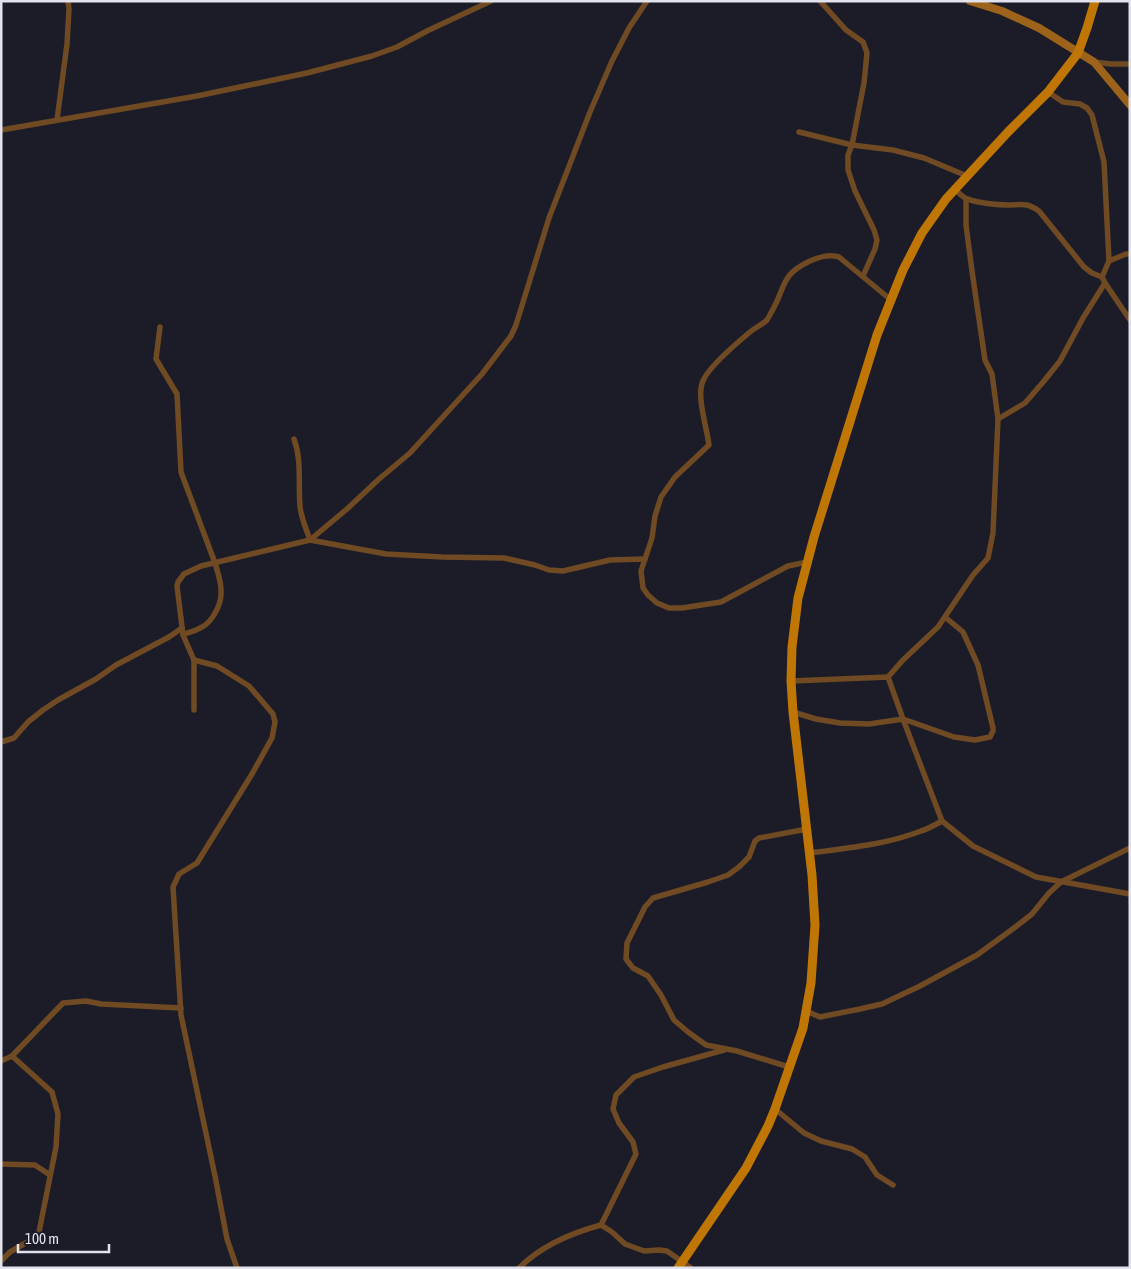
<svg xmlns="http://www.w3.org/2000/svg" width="1131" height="1269" font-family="'Asap Condensed',sans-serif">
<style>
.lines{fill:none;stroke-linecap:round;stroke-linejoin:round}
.street{stroke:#6f4a23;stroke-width:5.5}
.secondary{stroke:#9d631b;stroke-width:8}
.primary{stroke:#c07605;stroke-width:9}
</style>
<rect width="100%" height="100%" fill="#1b1c28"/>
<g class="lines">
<g class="street">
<path d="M 820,1 L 846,30 L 863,42 L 867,53 L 864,83 L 852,145 L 848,155 L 848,170 L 855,191 L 874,230 L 877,240 L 875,249 L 863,276"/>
<path d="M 1094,62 L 1111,64 L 1130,64"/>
<path d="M 1048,92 L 1063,102 L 1080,104 L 1087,108 L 1092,115 L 1104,162 L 1109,261 L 1102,277 L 1105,283 L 1130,320"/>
<path d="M 57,120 L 67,44 L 69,9 L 68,1"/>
<path d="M 1,130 L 197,96 L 307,73 L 372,56 L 397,47 L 427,31 L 491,1"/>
<path d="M 799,132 L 852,145 L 893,150 L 924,158 L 967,176"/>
<path d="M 955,189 C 959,193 963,198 968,199 C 977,203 998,205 1008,205 C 1022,205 1026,202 1039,211 L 1084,267 L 1092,273 L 1102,277"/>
<path d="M 1109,261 L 1126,254 L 1130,254"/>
<path d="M 160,327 L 156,359 L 177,394 L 181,472 L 215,563 C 218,573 222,584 221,594 C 221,605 212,622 202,627 C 196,631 189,632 183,635"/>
<path d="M 998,419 L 1025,403 L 1044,381 L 1060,361 L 1083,318 L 1105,283"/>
<path d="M 294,439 C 302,461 298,483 300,506 C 301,518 306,528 310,540"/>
<path d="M 310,540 L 347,509 L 379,479 L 410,453 L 482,374 L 511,336 L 516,325 L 549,218 L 590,112 L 612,61 L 629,28 L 647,1"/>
<path d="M 807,562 L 788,566 L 721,602 L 682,608 L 669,608 L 657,603 L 648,595 L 643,588 L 641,571 L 652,538 L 655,516 L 661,497 L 675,477 L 709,445 C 707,428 696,396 703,381 C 708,368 738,342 750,332 C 755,328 761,325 766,321 C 769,318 770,314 772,311 C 786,287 780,275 810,261 C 820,257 828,254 839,257 L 891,300"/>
<path d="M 194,660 L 217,666 L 249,686 L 273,714 L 275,722 L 272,738 L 252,774 L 197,863 L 179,874 L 173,887 L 181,1015 L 215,1176 L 227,1239 L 237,1268"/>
<path d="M 888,677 L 903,660 L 938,627 L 973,575 L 988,558 L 993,533 L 998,419 L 992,374 L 985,360 L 972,271 L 966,225 L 966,199"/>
<path d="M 791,681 L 888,677 L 903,719 L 942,821 L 973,846 L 1036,877 L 1130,894"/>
<path d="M 194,710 L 194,660 L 183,635 L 177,586 L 178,582 L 184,574 L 201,566 L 310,540 L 386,554 L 442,557 L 504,558 L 535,565 L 549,570 L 563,571 L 610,560 L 645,559"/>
<path d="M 793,712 L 816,719 L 840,723 L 869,724 L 903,719 L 954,737 L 975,740 L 990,737 L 993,731 L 993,728 L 978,665 L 963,632 L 945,617"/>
<path d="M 1,742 L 14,738 L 28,722 L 43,710 L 58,700 L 96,679 L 116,665 L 169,637 L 182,628"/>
<path d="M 810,853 C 847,848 885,845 921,831 C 928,829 935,825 942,821"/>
<path d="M 806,1011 L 820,1017 L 860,1009 L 882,1004 L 920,986 L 977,955 L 1014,928 L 1032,914 L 1049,893 L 1061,882 L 1130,848"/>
<path d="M 1,1061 L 12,1056 L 63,1003 L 86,1001 L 101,1004 L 181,1008"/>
<path d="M 789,1067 L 737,1051 L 706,1045 L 688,1032 L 674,1020 L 661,995 L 648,976 L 633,968 L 626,959 L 627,943 L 645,907 L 653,898 L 708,882 L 728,875 L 739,867 L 749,857 L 755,841 L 759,838 L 807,829"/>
<path d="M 775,1109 L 804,1133 L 821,1141 L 852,1149 L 865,1157 L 877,1175 L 893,1185"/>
<path d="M 1,1164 L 35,1165 L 50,1175"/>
<path d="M 601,1225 L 636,1154 L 633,1142 L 619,1123 L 613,1109 L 616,1095 L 634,1077 L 663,1067 L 724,1050"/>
<path d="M 1,1261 L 10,1252 L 36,1237 L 39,1232 L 56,1147 L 58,1114 L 52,1092 L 12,1056"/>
<path d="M 519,1268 C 541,1246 571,1233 601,1225 L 612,1232 L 625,1244 L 644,1251 L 659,1250 L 667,1251 L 691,1268"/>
</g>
<path class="secondary" d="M 970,1 L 1002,11 L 1039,28 L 1094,62 L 1130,105"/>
<path class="primary" d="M 678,1268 L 746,1168 L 768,1126 L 775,1109 L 803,1028 L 811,983 L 815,925 L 812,875 L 793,712 L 791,681 L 792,647 L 798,598 L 814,537 L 877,335 L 903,270 L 922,233 L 946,199 L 1008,132 L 1048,92 L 1078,53 L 1087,28 L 1095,1"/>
</g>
<rect width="1131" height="1269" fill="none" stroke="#e1e2eb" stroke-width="5"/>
<path d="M18 1244v8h91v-8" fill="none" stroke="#e1e2eb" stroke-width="2.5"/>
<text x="25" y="1244" font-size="15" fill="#e1e2eb" stroke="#1b1c28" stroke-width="4" paint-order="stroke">100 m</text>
</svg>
